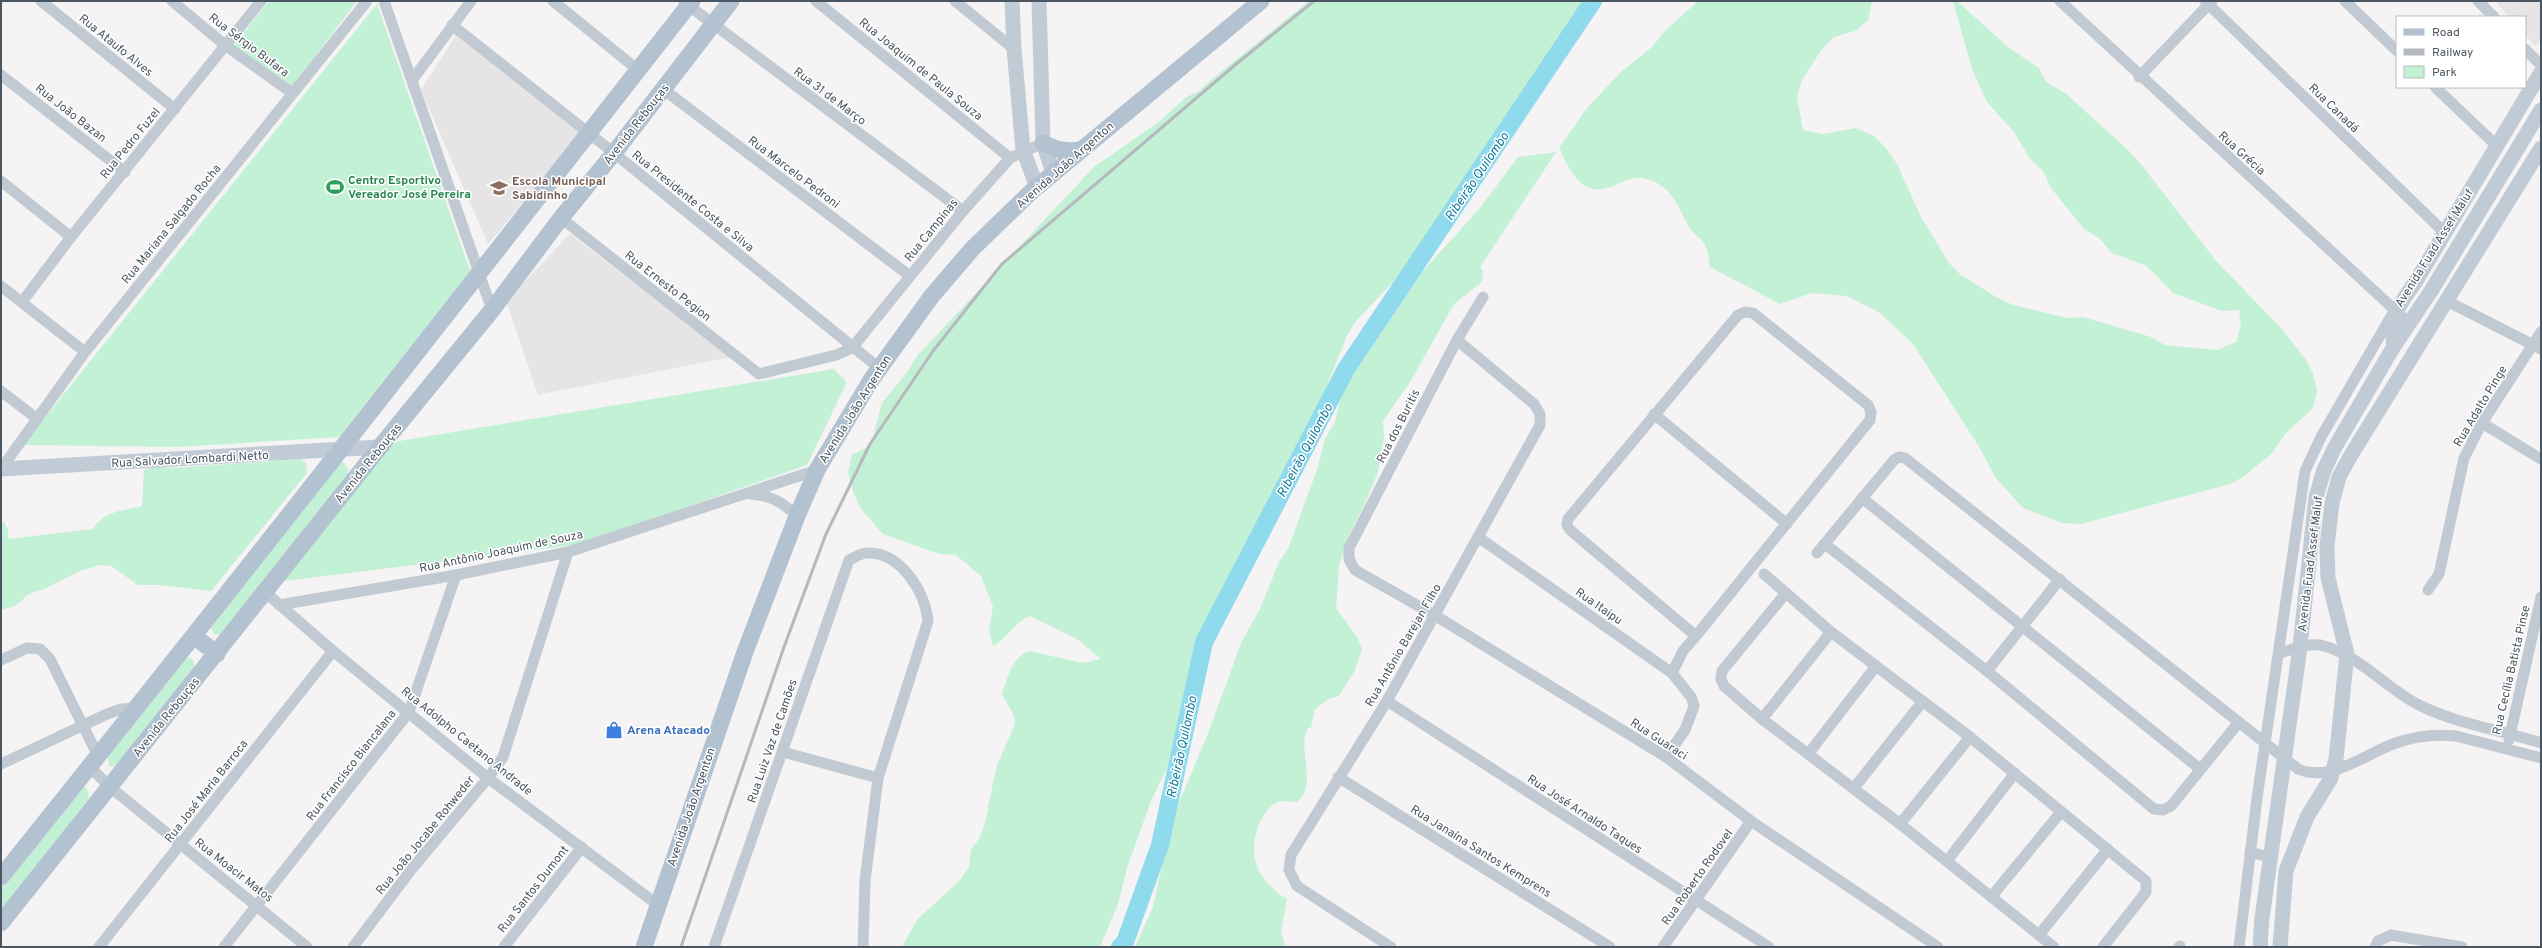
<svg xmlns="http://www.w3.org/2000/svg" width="2542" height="948" font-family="Overpass,sans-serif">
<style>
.education{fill:#e6e4e5}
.green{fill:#c3f1d5}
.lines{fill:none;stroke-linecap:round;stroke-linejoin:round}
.river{stroke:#90daee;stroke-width:18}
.street{stroke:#c1cad2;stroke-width:11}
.secondary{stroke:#c1cbd6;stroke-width:15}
.primary{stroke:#b3c2d1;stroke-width:17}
.rail{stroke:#b5b8bd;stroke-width:3}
.labels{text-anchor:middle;stroke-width:3;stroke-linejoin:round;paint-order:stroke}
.street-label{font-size:12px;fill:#4a5661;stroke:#fff}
.leisure-label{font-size:12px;font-weight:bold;fill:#27864d;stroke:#fff;text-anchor:start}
.education-label{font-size:12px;font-weight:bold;fill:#785e54;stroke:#fff;text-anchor:start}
.shop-label{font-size:12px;font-weight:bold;fill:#366cbe;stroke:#fff;text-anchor:start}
.water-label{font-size:13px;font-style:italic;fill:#0c7c9b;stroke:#fff}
</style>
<rect width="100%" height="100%" fill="#f5f3f3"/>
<g class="education">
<path d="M 2495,1 L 2541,1 L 2541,40 L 2535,46 L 2525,35 L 2525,17 L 2509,17 Z"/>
<path d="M 458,32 L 583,131 L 488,244 L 421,90 Z"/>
<path d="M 570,234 L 731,357 L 538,395 L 506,301 Z"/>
</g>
<g class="green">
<path d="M 269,1 L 357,1 L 292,87 L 232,48 Z"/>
<path d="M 1309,1 L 1604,1 L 1512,130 L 1498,155 L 1480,173 L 1393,282 L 1356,321 L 1347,336 L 1318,407 L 1315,424 L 1291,469 L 1248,566 L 1231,594 L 1194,666 L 1167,768 L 1151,801 L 1127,868 L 1118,904 L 1100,947 L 902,947 L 917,920 L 960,880 L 969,867 L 971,850 L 980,837 L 985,823 L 996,768 L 1015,724 L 1014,716 L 1002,694 C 1006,681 1013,655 1029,651 L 1083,663 L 1101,659 L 1077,639 L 1030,616 C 1014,622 1008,639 993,646 L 989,632 L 993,606 L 981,576 L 956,555 L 939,554 L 883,534 L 861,509 L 853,492 L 848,472 L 852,455 L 871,445 L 882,403 L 908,371 L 917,356 L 1094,167 L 1160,121 L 1185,98 L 1199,91 L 1212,79 Z"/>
<path d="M 1698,1 L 1872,1 L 1868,21 L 1855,31 L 1834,37 L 1822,49 L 1802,80 L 1797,97 L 1803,130 L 1823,134 L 1856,128 L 1874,136 L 1886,148 L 1897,164 L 1921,217 L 1949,263 L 1961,275 L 1996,297 L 2013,305 L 2067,318 L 2083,317 L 2151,337 L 2165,345 L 2217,350 L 2236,342 L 2241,325 L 2239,310 L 2222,311 L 2173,293 L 2147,266 L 2112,253 L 2099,238 L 2084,229 L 2051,188 L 2043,171 L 2030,159 L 2014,132 L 1987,102 L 1972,69 L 1953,1 L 1957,1 L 2009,48 L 2039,68 L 2046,82 L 2065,93 L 2126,148 L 2140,163 L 2217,262 L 2282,329 L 2306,360 L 2313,373 L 2317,391 L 2313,408 L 2285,434 L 2272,453 L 2243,477 L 2230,484 L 2081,524 L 2062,523 L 2023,508 L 1996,478 L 1978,445 L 1913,344 L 1879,312 L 1847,296 L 1812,293 L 1780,304 L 1710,267 C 1709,260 1708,249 1704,243 C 1701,238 1694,235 1691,230 C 1678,209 1673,184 1643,178 C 1625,175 1610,193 1593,189 C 1575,185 1566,162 1559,148 L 1587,108 L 1621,72 L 1652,47 L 1665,31 Z"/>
<path d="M 377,4 L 470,271 L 339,437 L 178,447 L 23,445 Z"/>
<path d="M 1556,152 L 1480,267 L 1483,271 L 1482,282 L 1454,304 L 1410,382 L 1383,421 L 1384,437 L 1378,472 L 1366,501 L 1348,537 L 1339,566 L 1336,608 L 1357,637 L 1362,649 L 1355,670 L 1339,696 L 1329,699 L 1315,709 L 1311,728 L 1308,728 C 1296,751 1319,783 1297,802 C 1291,802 1281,800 1276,803 C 1258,813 1249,847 1257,866 C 1262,879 1275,893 1287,899 L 1281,931 L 1285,947 L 1135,947 L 1153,907 L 1166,847 L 1180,800 L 1207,736 L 1242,641 L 1260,609 L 1279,562 L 1288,549 L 1317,470 L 1325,439 L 1335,422 L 1345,378 L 1363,340 L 1410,280 L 1423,271 L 1480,208 L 1518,157 Z"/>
<path d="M 834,369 L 847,382 L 807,465 L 581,544 L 277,582 L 387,443 Z"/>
<path d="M 300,459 L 306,463 L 307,473 L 211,591 L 160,585 L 138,585 L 111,566 L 100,565 L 80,571 L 44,589 L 29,594 L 15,606 L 1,610 L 1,522 L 4,522 L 8,530 L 8,539 L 93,529 C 104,510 124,511 142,506 L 144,470 L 155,466 L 173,468 Z"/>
<path d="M 343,462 L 348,469 L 348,476 L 223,634 L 218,635 L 213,633 L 210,626 L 336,465 Z"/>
<path d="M 188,657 L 193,659 L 195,668 L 117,765 L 110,767 L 107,756 L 182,661 Z"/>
<path d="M 84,786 L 88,790 L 89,798 L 1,912 L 1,888 L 79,788 Z"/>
</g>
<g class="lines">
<path class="river" d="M 1120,947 L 1125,942 L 1160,845 L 1204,642 L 1346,369 L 1593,1"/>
<g class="street">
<path d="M 41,1 L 175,109"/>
<path d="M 172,1 L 225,45 L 292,93"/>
<path d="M 384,1 L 492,310"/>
<path d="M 553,1 L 638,70"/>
<path d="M 816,1 L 1010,158"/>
<path d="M 955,1 L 1014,49"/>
<path d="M 2060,1 L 2409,323"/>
<path d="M 2205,1 L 2445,233"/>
<path d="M 2345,1 L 2397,51"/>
<path d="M 2478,1 L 2494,17"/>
<path d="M 684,2 L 963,211"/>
<path d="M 452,25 L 614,153 L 879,368"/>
<path d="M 2525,49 L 2541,65"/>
<path d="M 1,75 L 125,172"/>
<path d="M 2139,77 L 2212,1"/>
<path d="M 413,79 L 471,1"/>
<path d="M 2435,87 L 2497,146"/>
<path d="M 663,89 L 910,276"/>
<path d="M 1,181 L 71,237"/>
<path d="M 561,218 L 759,374 L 836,355 L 852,348 L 963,211 L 1010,158 L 1043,143"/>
<path d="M 1,286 L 85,352"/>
<path d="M 1483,297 L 1457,340 L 1349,548 L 1349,559 L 1355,570 L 1436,616 L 1666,757 L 1751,821 L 1938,947"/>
<path d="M 2447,301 L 2541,349"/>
<path d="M 22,302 L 71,237 L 261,1"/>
<path d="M 1,391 L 36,418"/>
<path d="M 1654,414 L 1787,524"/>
<path d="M 2482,423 L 2541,459"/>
<path d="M 1,469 L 85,352 L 367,1"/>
<path d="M 751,494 C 772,496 782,502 797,516"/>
<path d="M 1862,498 L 2200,769"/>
<path d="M 1478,537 L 1672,673 L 1691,697 L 1694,706 L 1685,730 L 1666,757"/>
<path d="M 1825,544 L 1987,671 L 2154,809 L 2163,810 L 2171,806 L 2239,722"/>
<path d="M 1817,553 L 1894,460 L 1899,457 L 1905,458 L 2298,769 C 2330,783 2364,755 2393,744 C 2412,737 2435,734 2456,736 L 2541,758"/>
<path d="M 1764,574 L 1831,632 L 1970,737 L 2146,881 L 2146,892 L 2103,947"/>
<path d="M 2428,590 L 2439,574 L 2464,458 L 2482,423 L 2541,332"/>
<path d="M 265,592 L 333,651 L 488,778 L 658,905"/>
<path d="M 1786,593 L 1722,671 L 1721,679 L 1724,686 L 1762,719 L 1900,824 L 2054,947"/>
<path d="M 279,605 L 456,575 L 568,552 L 817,470"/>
<path d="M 2280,653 C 2293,649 2311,642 2324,646 C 2360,656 2386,688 2419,705 C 2457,724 2501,730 2541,743"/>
<path d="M 1,660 L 27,648 L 40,649 L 50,659 L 98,756"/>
<path d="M 1987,671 L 2060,579"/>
<path d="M 1672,673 L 1683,651 L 1696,636 L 1870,420 L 1871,412 L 1868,405 L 1753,313 L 1745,312 L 1738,315 L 1568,519 L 1567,525 L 1570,530 L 1696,636"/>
<path d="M 1387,701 L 1769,947"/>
<path d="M 1762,719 L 1831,632"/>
<path d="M 2509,740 L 2541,597"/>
<path d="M 783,752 L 878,778"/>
<path d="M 1809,753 L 1876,666"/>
<path d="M 1,764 L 107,714 L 121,709 L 136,708"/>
<path d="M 90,767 L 110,787 L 307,947"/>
<path d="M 1338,777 L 1610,947"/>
<path d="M 1854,788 L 1923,701"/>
<path d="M 1900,824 L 1970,737"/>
<path d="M 2250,852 L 2272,858"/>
<path d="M 1947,861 L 2015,773"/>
<path d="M 1991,897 L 2061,812"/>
<path d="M 2039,935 L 2108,849"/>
<path d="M 99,947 L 333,651"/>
<path d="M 224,947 L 409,712 L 456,575"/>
<path d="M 353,947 L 411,870 L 488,778 L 503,757 L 568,552"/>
<path d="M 504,947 L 582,847"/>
<path d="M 714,947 L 849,560 C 854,558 861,553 866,553 C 900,551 925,591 928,621 L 878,778 L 865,881 L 863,947"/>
<path d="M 1391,947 L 1297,886 L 1289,870 L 1291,855 L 1387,701 L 1540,425 L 1540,414 L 1534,404 L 1457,340"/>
<path d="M 1663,947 L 1751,821"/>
<path d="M 2179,947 L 2180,946"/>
<path d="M 2239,947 L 2257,798 L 2305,471 L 2321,437 L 2393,313"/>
<path d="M 2375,947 L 2378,941 L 2391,935 L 2462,947"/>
</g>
<g class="secondary">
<path d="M 1012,1 L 1014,49 L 1023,150 L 1037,187"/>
<path d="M 1039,1 L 1043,143 L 1053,172"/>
<path d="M 2394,346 C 2389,315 2399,306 2416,281 L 2541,72"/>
<path d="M 1,469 L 380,447"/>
<path d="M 2260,947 L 2262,918 L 2300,647 L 2316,497 L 2324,470 L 2335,447 L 2394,346 L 2431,291 L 2541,110"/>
<path d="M 2280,947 L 2286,871 L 2307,817 L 2331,778 L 2336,759 L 2347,654 L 2328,578 L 2327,546 L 2332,503 L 2339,477 L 2351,455 L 2541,148"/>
</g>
<g class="primary">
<path d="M 1043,143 C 1056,150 1066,152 1081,150"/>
<path d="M 194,636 L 217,654"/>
<path d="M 1,877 C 234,587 463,294 692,1"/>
<path d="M 1,923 L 380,447 L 492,310 L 561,218 L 614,153 L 731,1"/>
<path d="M 644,947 L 745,652 L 797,516 L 817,470 L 871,380 L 931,297 L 972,249 L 1032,191 L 1261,1"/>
</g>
<path class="rail" d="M 681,947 L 784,647 L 826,534 L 870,444 L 933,351 L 1002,264 L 1235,65 L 1314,1"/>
</g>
<defs>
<g id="stadium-bare" transform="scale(1.38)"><path d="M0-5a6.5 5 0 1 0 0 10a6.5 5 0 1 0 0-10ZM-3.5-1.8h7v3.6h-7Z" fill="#2e9e5b" stroke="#fff" stroke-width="2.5" paint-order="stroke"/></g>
<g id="school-bare" transform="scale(1.38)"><path d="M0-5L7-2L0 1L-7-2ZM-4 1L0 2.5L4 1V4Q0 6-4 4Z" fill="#8d6e63" stroke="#fff" stroke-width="2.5" paint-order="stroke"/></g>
<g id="shop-bare" transform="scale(1.38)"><path d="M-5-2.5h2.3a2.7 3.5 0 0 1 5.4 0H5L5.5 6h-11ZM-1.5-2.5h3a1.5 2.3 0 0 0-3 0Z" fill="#3f7fe0" stroke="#fff" stroke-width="2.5" paint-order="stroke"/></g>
</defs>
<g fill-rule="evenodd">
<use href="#stadium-bare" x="335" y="187"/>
<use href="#school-bare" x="499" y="188"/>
<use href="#shop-bare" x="614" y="730"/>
</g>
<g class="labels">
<g class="street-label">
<text transform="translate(116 45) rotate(39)" y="4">Rua Ataufo Alves</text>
<text transform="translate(249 45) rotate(37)" y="4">Rua Sérgio Bufara</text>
<text transform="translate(921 69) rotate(39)" y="4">Rua Joaquim de Paula Souza</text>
<text transform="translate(830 96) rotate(37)" y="4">Rua 31 de Março</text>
<text transform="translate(2334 108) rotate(44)" y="4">Rua Canadá</text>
<text transform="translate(71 113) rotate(38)" y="4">Rua João Bazan</text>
<text transform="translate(636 124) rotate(-52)" y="4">Avenida Rebouças</text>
<text transform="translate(130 143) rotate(-51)" y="4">Rua Pedro Fuzel</text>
<text transform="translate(2242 153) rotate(42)" y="4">Rua Grécia</text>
<text transform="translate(1065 165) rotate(-41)" y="4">Avenida João Argenton</text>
<text transform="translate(794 172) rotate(37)" y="4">Rua Marcelo Pedroni</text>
<text transform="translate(693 201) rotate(39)" y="4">Rua Presidente Costa e Silva</text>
<text transform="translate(171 224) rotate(-51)" y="4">Rua Mariana Salgado Rocha</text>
<text transform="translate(931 230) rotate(-51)" y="4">Rua Campinas</text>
<text transform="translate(2434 248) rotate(-58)" y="4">Avenida Fuad Assef Maluf</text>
<text transform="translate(668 286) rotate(38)" y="4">Rua Ernesto Pegion</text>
<text transform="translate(2480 406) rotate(-59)" y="4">Rua Adalto Pinge</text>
<text transform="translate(855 409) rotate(-58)" y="4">Avenida João Argenton</text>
<text transform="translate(1398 426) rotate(-63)" y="4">Rua dos Buritis</text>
<text transform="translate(190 459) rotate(-3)" y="4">Rua Salvador Lombardi Netto</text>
<text transform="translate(368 463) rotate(-51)" y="4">Avenida Rebouças</text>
<text transform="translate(501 551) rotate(-12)" y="4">Rua Antônio Joaquim de Souza</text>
<text transform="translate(2310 564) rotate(-83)" y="4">Avenida Fuad Assef Maluf</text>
<text transform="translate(1599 606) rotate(35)" y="4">Rua Itaipu</text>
<text transform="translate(1403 645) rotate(-60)" y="4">Rua Antônio Barejan Filho</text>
<text transform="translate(2511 670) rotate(-77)" y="4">Rua Cecília Batista Pinse</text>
<text transform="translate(166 717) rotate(-51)" y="4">Avenida Rebouças</text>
<text transform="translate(1659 739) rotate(33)" y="4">Rua Guaraci</text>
<text transform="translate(467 741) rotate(39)" y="4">Rua Adolpho Caetano Andrade</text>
<text transform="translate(772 741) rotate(-71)" y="4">Rua Luiz Vaz de Camões</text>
<text transform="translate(351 765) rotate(-52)" y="4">Rua Francisco Biancalana</text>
<text transform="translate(206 791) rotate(-52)" y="4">Rua José Maria Barroca</text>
<text transform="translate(691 807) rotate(-71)" y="4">Avenida João Argenton</text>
<text transform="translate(1585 814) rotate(33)" y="4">Rua José Arnaldo Taques</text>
<text transform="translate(425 835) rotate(-51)" y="4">Rua João Jocabe Rohweder</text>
<text transform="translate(1481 851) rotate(32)" y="4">Rua Janaína Santos Kemprens</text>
<text transform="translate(234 870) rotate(38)" y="4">Rua Moacir Matos</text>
<text transform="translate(1697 877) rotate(-55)" y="4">Rua Roberto Rodovel</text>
<text transform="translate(533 889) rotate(-52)" y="4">Rua Santos Dumont</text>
</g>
<g class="leisure-label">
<text x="348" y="184">Centro Esportivo<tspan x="348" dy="14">Vereador José Pereira</tspan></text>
</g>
<g class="education-label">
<text x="512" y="185">Escola Municipal<tspan x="512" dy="14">Sabidinho</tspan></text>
</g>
<g class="shop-label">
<text x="627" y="734">Arena Atacado</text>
</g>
<g class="water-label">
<text transform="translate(1476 176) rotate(-56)" y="5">Ribeirão Quilombo</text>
<text transform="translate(1304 450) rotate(-62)" y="5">Ribeirão Quilombo</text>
<text transform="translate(1181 747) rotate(-78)" y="5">Ribeirão Quilombo</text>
</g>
</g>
<rect width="2542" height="948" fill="none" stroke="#4a5661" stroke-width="4"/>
<rect x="2396" y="16" width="130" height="72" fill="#ffffff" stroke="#b7bbc0"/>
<rect x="2404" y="29" width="20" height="6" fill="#b3c2d1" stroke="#b7bbc0"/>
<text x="2432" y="36" font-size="12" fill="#4a5661">Road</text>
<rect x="2404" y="49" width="20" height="6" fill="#b5b8bd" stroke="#b7bbc0"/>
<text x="2432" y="56" font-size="12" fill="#4a5661">Railway</text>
<rect x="2404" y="66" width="20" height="12" fill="#c3f1d5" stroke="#b7bbc0"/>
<text x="2432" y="76" font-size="12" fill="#4a5661">Park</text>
</svg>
